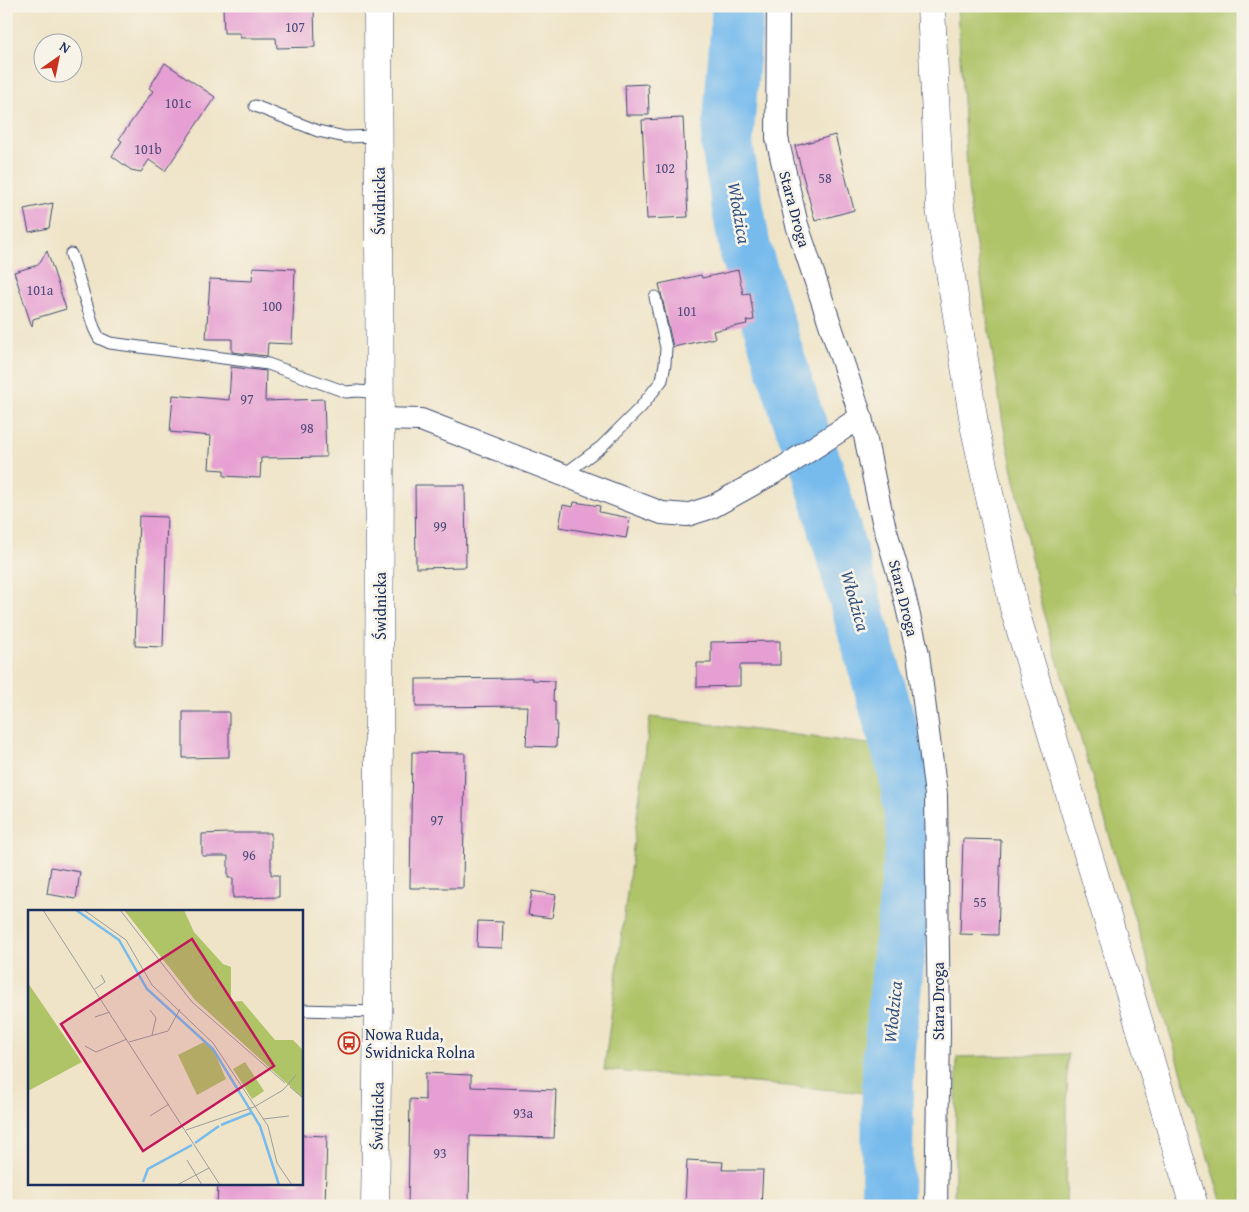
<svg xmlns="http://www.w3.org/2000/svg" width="1249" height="1212" font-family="'Gentium Book Plus',serif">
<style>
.green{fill:#afc367;stroke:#657962}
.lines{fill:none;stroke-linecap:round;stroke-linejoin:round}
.river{stroke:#77bbed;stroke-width:52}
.building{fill:#e69fd2}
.service-casing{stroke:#3b4a6e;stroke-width:13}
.minor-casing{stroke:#3b4a6e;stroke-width:24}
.tertiary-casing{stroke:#3b4a6e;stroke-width:29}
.secondary-casing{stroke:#3b4a6e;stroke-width:29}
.service{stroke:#fff;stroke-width:11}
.minor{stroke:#fff;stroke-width:22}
.tertiary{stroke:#fff;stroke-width:28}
.secondary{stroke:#fff;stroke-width:28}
.labels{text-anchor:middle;stroke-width:5;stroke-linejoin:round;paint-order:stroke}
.number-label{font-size:14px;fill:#4e4b7b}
.street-label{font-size:16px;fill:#1b2f5e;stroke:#f7f3e8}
.poi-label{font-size:16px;fill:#1b2f5e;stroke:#f7f3e8;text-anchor:start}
.water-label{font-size:18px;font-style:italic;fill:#325282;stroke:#f7f3e8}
.inset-river{fill:none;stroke:#77bbed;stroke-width:2.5}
.inset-road{fill:none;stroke:#9a9c9d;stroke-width:1}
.view{fill:#c2185b;fill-opacity:0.15;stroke:#c2185b;stroke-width:2.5}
.inset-edge{fill:none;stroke:#1b2f5e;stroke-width:2.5}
</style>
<rect width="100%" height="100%" fill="#f7f3e8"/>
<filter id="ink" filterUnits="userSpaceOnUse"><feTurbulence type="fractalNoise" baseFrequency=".02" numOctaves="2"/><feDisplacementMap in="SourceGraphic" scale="10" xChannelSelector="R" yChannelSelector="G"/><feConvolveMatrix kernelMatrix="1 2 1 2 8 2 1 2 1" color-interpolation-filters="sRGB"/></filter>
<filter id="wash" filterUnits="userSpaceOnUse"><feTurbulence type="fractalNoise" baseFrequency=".0096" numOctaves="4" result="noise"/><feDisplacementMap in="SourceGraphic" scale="20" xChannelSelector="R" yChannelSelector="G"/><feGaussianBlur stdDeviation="1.12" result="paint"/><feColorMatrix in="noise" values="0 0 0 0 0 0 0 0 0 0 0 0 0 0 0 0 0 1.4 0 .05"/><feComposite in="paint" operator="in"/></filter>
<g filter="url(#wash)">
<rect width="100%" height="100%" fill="#efe4c7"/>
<g class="green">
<path d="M 957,6 L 1243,6 L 1243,584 L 1234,597 L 1243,602 L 1243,1206 L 1223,1206 L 1129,901 L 1041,605 L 1003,423 L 969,200 Z"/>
<path d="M 650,717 L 877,745 L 905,776 L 912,832 L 888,1061 L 868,1093 L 604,1070 Z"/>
<path d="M 1068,1054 L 1066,1206 L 954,1206 L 957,1057 Z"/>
</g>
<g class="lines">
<path class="river" d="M 738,6 L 727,145 L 745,249 L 797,415 L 817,467 L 905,776 L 912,832 L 888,1061 L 887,1206"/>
</g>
<g id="blocks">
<g class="building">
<path d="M 240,6 L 314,6 L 315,47 L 277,48 L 276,38 L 240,38 L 240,33 L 224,33 L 223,7 Z"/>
<path d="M 165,63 L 215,97 L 165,171 L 149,160 L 141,172 L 131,170 L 112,156 L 122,141 L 119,139 L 153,91 L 149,88 Z"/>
<path d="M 648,84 L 649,115 L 626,115 L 625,85 Z"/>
<path d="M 683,118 L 688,217 L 647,219 L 642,120 Z"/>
<path d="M 835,135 L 854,210 L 815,221 L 795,146 Z"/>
<path d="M 53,203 L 49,228 L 29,232 L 24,209 Z"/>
<path d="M 47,251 L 66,309 L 33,319 L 32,327 L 14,272 L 38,265 Z"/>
<path d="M 253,267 L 295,269 L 292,344 L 268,343 L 267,356 L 232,352 L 232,339 L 206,339 L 210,279 L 252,281 Z"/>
<path d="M 738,270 L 743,294 L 750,293 L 754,320 L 746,321 L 747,324 L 713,331 L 715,338 L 673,347 L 659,284 L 701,275 L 702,278 Z"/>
<path d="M 231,367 L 266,371 L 265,401 L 324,399 L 326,457 L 261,458 L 260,478 L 224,476 L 224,470 L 209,469 L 211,436 L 170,432 L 173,395 L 229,400 Z"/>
<path d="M 415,485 L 465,485 L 466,567 L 416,568 Z"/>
<path d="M 574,502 L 600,506 L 599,512 L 630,518 L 626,538 L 559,527 L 563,505 L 573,507 Z"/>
<path d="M 139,516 L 167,517 L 163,647 L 135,646 Z"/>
<path d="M 780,641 L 780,665 L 740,665 L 740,686 L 697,687 L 697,663 L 711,663 L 711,642 Z"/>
<path d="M 532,678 L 532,680 L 554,681 L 553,701 L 555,701 L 555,722 L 557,722 L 556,747 L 526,746 L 528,706 L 416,707 L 416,679 Z"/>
<path d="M 183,712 L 229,712 L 229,757 L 183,758 Z"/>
<path d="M 412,752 L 465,753 L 463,888 L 410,888 Z"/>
<path d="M 228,833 L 271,833 L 271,875 L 279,875 L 279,897 L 233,898 L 233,878 L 228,878 L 228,856 L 202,856 L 202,834 Z"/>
<path d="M 963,839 L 1001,840 L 998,935 L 960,934 Z"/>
<path d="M 51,867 L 80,872 L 76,899 L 47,894 Z"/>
<path d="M 532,891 L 556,895 L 552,918 L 528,915 Z"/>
<path d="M 478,921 L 503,922 L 502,948 L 477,947 Z"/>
<path d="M 425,1073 L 471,1075 L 471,1087 L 556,1090 L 554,1138 L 470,1136 L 469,1206 L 408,1206 L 410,1099 L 425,1100 Z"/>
<path d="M 301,1135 L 327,1136 L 325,1206 L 217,1206 L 218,1183 L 301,1183 Z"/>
<path d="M 687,1160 L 723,1162 L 722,1170 L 763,1170 L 761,1206 L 685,1206 Z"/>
</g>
</g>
</g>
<g filter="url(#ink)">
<use href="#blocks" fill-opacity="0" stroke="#3b4a6e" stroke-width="1"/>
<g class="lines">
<g class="service-casing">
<g id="service">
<path d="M 255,106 L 318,131 L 345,137 L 378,136"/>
<path d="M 71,254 L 94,328 L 99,338 L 110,343 L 268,364 L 346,392 L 357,391 L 380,393"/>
<path d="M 562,476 L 601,447 L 641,407 L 662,380 L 665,364 L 666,348 L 655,297"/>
<path d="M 301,1010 L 378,1012"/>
</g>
</g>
<g class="minor-casing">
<g id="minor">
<path d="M 778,6 L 777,138 L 797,225 L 861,417 L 883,521 L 902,586 L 918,654 L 936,795 L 939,1032 L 936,1206"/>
<path d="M 381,419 L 421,420 L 662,513 L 687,515 L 712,507 L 784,467 L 861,417"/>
</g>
</g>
<g class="tertiary-casing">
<path id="tertiary" d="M 375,1206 L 378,1012 L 380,449 L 378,6"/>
</g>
<g class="secondary-casing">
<path id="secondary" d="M 931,6 L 940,208 L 975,429 L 1014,608 L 1194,1206"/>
</g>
<use href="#service" class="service"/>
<use href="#minor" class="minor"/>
<use href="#tertiary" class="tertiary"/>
<use href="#secondary" class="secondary"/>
</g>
</g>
<defs>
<g id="bus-ring" transform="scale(1.125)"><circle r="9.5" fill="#f7f3e8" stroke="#c8321e" stroke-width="1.5"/><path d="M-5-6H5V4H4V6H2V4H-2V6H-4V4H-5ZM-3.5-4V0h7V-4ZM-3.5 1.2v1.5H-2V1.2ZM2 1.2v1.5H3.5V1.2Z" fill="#c8321e"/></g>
</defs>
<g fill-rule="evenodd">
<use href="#bus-ring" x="349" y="1043"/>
</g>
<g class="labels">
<g class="number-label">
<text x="295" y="32">107</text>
<text x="178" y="108">101c</text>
<text x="148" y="154">101b</text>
<text x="665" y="173">102</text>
<text x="825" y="183">58</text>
<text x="40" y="295">101a</text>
<text x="272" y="311">100</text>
<text x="687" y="316">101</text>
<text x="247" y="404">97</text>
<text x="307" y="433">98</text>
<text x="440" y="531">99</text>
<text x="437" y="825">97</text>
<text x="249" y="860">96</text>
<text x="980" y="907">55</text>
<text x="523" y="1118">93a</text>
<text x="440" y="1158">93</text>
</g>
<g class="street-label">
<text transform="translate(379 201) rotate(-90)" y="6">Świdnicka</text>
<text transform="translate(795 209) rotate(75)" y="6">Stara Droga</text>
<text transform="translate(904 598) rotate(76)" y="6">Stara Droga</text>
<text transform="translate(380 606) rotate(-90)" y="6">Świdnicka</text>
<text transform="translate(938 1001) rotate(-90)" y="6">Stara Droga</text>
<text transform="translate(377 1116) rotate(-89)" y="6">Świdnicka</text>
</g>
<g class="poi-label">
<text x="365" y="1040">Nowa Ruda,<tspan x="365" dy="18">Świdnicka Rolna</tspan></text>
</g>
<g class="water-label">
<text transform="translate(739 213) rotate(80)" y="6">Włodzica</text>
<text transform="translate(855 601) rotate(74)" y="6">Włodzica</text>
<text transform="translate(893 1012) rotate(-84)" y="6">Włodzica</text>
</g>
</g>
<g transform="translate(28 910)">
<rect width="275" height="275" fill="#efe4c7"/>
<path d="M 96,0 L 156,0 L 166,22 L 195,54 L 203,57 L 203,92 L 214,91 L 247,130 L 265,130 L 275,140 L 275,188 L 167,90 ZM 0,73 L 54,152 L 0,181 ZM 176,132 L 185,139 L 198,169 L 169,185 L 150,145 ZM 217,152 L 236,181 L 224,189 L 205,159 Z" fill="#afc367"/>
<path class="inset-river" d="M 48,0 L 91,30 L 119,79 L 185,139 L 232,216 L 251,275M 193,215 L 223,203M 167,233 L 191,216M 115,272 L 120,259 L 164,235"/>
<path class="inset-road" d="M 15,0 L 192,275M 56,0 L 98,30 L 124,75 L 185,133 L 240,216 L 249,253 L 264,275M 92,0 L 164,92 L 257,173M 67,79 L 77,72 L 73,65M 122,100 L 128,108 L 124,125M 67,107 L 82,102M 101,132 L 140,121 L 152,99M 57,136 L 68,142 L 99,129M 262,177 L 275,188M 122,206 L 141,194M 235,209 L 261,206M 158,220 L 226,197 L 255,180 L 268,165M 159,250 L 174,275M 149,275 L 181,258"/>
<path class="view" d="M 164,29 L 246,156 L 115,241 L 33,114 Z"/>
<rect width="275" height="275" class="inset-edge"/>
</g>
<rect width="1249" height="1212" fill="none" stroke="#f7f3e8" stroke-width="25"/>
<g transform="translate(58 58) rotate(33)"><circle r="24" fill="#f7f3e8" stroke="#9fa5b1"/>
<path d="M0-4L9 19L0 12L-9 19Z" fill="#c8321e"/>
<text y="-8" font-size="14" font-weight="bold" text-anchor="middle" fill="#1b2f5e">N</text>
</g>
</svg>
